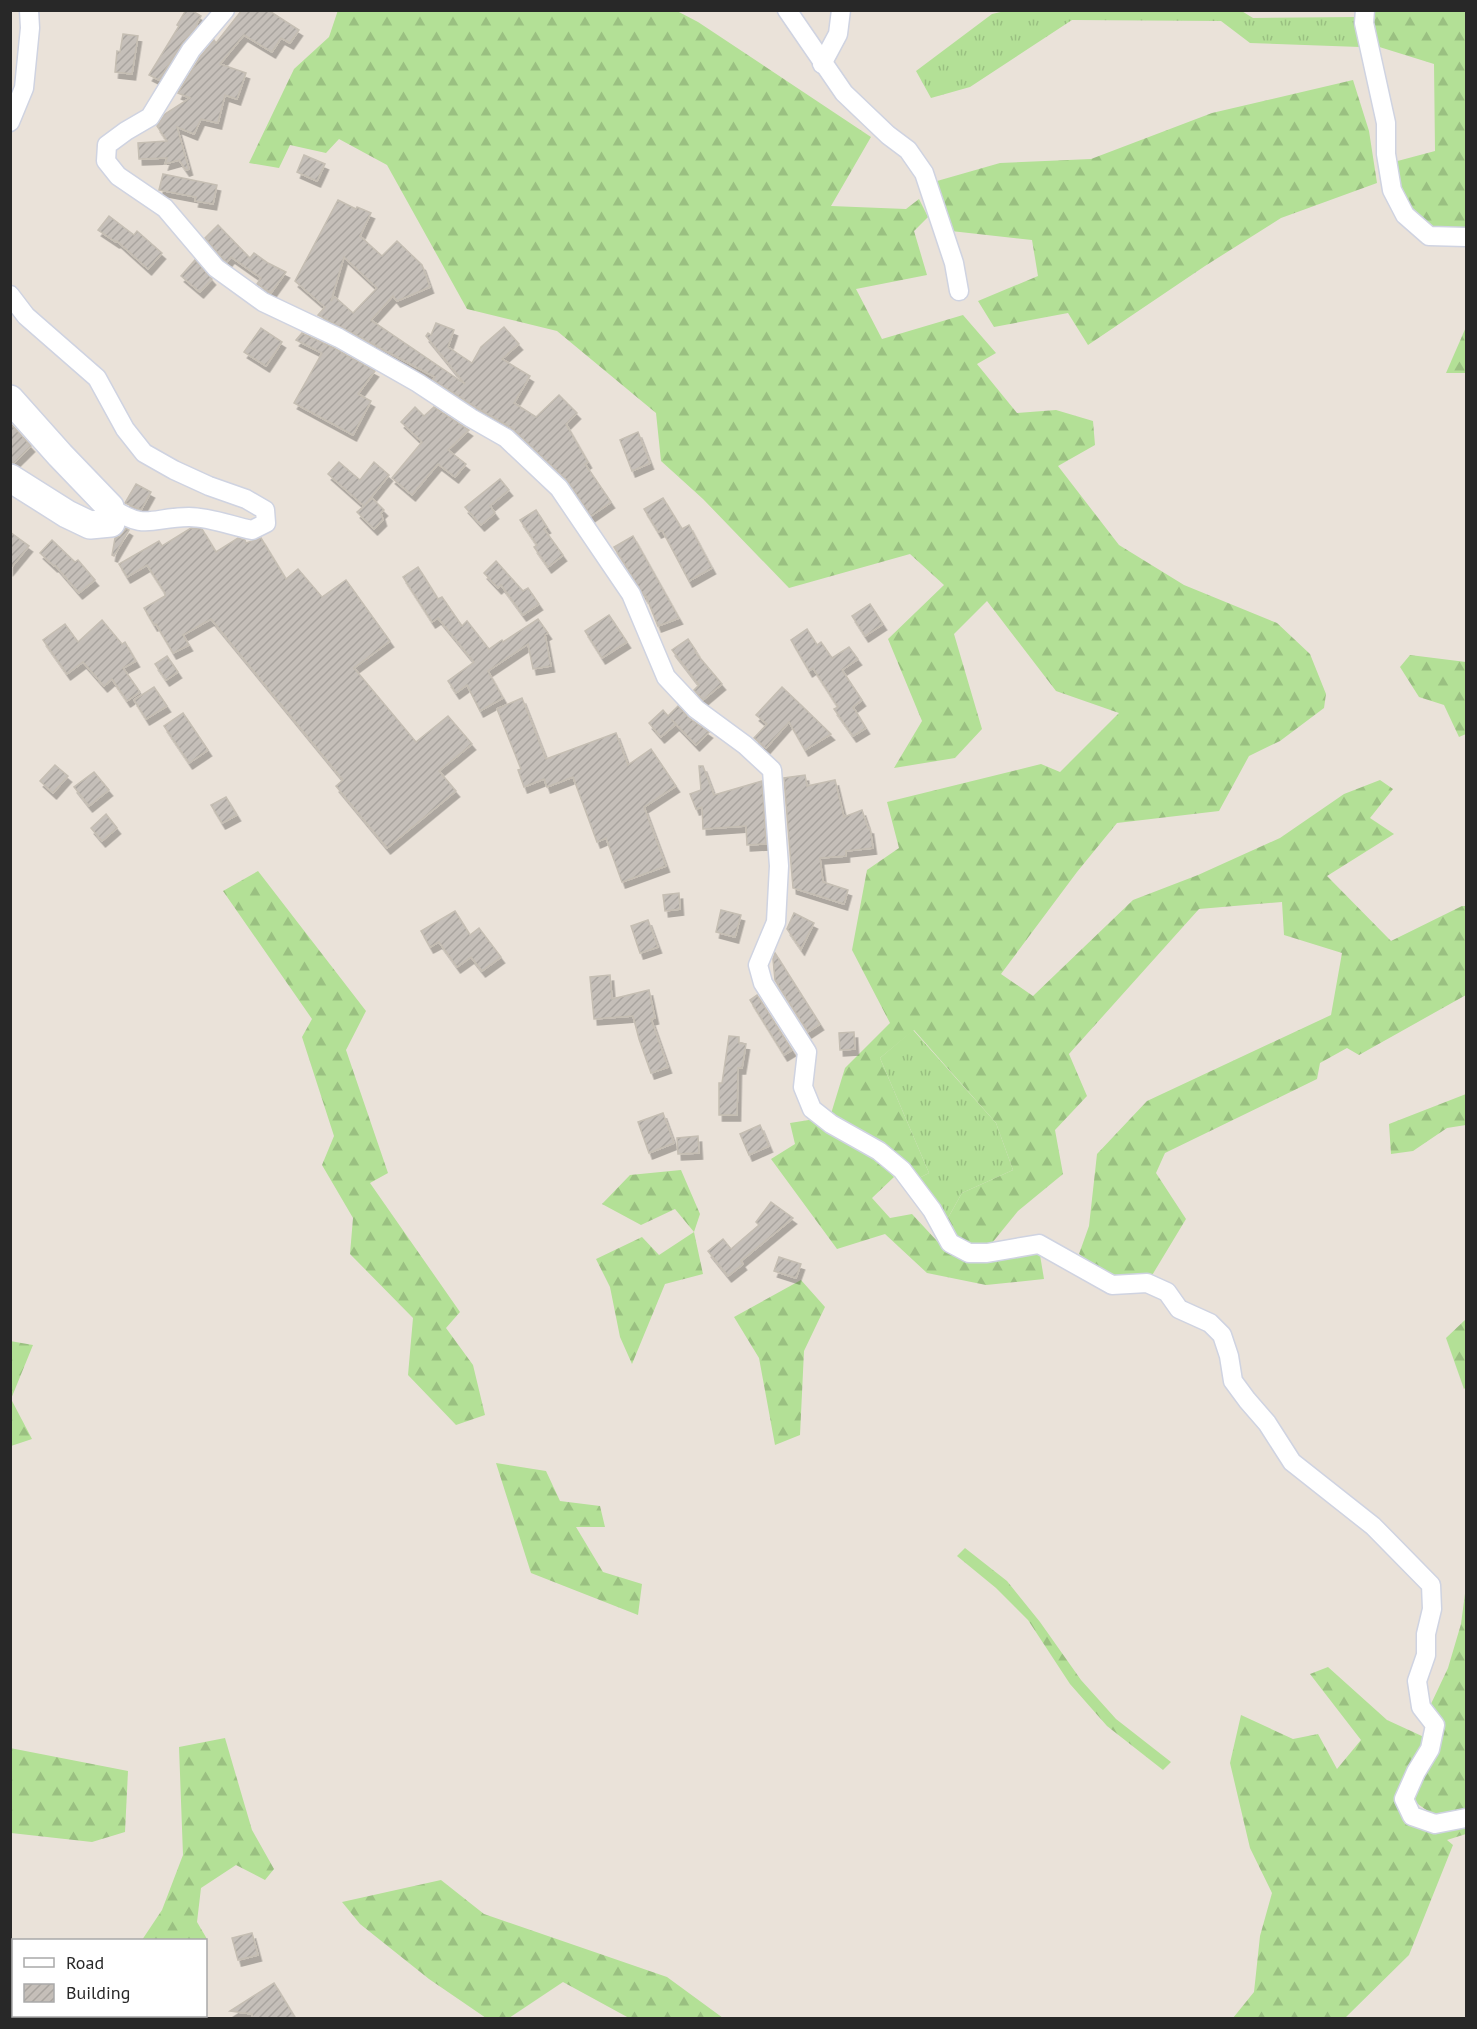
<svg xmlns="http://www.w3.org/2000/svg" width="1477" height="2029" font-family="'PT Sans',sans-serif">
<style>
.grass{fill:url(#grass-tufts)}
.forest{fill:url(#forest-firs)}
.building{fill:url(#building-hatch);stroke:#c5beb3;stroke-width:1.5;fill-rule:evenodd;filter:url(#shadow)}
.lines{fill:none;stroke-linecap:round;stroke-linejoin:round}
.street-casing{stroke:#cfd3e1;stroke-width:21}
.secondary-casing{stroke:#cfd3e1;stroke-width:30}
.street{stroke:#fff;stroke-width:18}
.secondary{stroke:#fff;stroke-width:27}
</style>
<defs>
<pattern id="grass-tufts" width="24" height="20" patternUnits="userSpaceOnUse" patternTransform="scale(1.5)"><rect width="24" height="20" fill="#b3e096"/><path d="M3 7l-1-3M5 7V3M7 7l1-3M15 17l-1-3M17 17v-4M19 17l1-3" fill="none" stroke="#9ac081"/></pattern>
<pattern id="forest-firs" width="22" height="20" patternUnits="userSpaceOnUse" patternTransform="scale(1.5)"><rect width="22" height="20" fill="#b3e096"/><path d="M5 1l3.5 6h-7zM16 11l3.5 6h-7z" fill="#9ac081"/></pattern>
<pattern id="building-hatch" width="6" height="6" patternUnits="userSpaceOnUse" patternTransform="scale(1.5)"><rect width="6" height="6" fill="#c5bfb9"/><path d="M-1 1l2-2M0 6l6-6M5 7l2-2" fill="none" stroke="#a9a49f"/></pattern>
<filter id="shadow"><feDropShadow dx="3.5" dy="6" stdDeviation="0" flood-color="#0004"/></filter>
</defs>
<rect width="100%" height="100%" fill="#eae2d9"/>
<g class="grass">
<path d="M 1240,10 L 1253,18 L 1356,17 L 1360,47 L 1250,43 L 1221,21 L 1072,20 L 970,87 L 931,98 L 916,71 L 992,14 L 1005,11 Z"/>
<path d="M 913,1030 L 996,1123 L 1013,1170 L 962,1193 L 944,1225 L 917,1179 L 929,1173 L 880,1058 Z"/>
</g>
<g class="forest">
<path d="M 338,10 L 677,11 L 698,22 L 871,137 L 831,206 L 906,209 L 919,199 L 928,217 L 914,231 L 927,275 L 856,289 L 882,339 L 963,315 L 996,353 L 977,364 L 1017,413 L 1056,410 L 1093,421 L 1095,445 L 1058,466 L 1119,545 L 1184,585 L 1277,623 L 1310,654 L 1326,694 L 1324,708 L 1280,741 L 1249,756 L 1219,811 L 1117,823 L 1077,872 L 1001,974 L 1033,996 L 1133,900 L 1198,875 L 1280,838 L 1344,794 L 1380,780 L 1393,789 L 1370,818 L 1394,834 L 1327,876 L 1391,941 L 1462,906 L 1466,906 L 1466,995 L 1359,1055 L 1347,1048 L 1320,1063 L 1317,1079 L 1165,1153 L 1156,1173 L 1186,1219 L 1151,1277 L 1109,1276 L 1079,1254 L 1089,1226 L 1097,1154 L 1147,1101 L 1331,1015 L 1342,953 L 1284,935 L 1282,902 L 1199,909 L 1069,1054 L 1087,1096 L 1055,1130 L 1063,1174 L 1018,1211 L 992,1243 C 968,1244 960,1247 944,1225 L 962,1193 L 1013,1170 L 996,1123 L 914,1030 L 880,1058 L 929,1173 L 917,1179 L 830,1117 L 845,1068 L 890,1023 L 852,950 L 867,870 L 899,848 L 887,802 L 1041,764 L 1060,772 L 1119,713 L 1056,691 L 987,601 L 954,634 L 982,729 L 955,758 L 894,768 L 922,721 L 888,639 L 944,585 L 910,554 L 789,588 L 703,499 L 661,461 L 656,413 L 557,331 L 467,309 L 387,165 L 339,139 L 326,153 L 290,145 L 279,168 L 249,163 L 294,69 L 329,37 Z"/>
<path d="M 1371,11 L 1466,11 L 1466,233 L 1439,235 L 1409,211 L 1390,163 L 1435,151 L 1434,64 L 1373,45 Z"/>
<path d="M 1353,80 L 1369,131 L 1377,183 L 1281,218 L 1205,266 L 1088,345 L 1068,313 L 994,327 L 978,301 L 1038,276 L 1032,240 L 951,231 L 937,181 L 1000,163 L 1091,159 L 1212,113 Z"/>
<path d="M 1466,327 L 1466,373 L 1446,373 Z"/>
<path d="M 1410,655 L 1466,662 L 1466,734 L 1459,737 L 1444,705 L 1419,697 L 1400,667 Z"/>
<path d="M 258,871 L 366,1011 L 346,1050 L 388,1173 L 370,1183 L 460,1312 L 446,1328 L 473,1365 L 485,1415 L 456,1425 L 408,1375 L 413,1318 L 350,1254 L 353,1218 L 322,1165 L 334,1136 L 302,1037 L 312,1019 L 223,891 Z"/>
<path d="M 1466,1094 L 1466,1125 L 1447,1128 L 1413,1151 L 1391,1154 L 1389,1124 Z"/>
<path d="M 815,1119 L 876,1158 L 894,1177 L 872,1198 L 890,1218 L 912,1214 L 937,1241 L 964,1255 L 1039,1249 L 1044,1279 L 986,1285 L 927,1273 L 885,1234 L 837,1249 L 771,1159 L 795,1144 L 790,1123 Z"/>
<path d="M 681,1170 L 700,1214 L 694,1232 L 703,1274 L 665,1284 L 632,1364 L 620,1337 L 610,1287 L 596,1259 L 642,1237 L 659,1255 L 694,1232 L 675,1209 L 641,1225 L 602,1204 L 630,1175 Z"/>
<path d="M 801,1280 L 825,1307 L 804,1351 L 800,1435 L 775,1445 L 759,1358 L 734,1317 Z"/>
<path d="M 1466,1319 L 1466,1387 L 1464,1389 L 1446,1338 Z"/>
<path d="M 10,1341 L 33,1345 L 11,1399 L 32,1439 L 11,1446 Z"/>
<path d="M 496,1463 L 546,1471 L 560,1501 L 600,1506 L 605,1527 L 576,1527 L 603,1572 L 642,1584 L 638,1615 L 531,1573 Z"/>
<path d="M 965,1548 L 1007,1581 L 1040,1622 L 1081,1680 L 1116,1719 L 1171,1762 L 1163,1770 L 1107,1726 L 1070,1684 L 1028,1620 L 996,1588 L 957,1556 Z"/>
<path d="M 1466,1586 L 1466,1809 L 1432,1814 L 1415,1802 L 1415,1790 L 1430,1706 L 1448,1668 L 1461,1624 Z"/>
<path d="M 1328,1667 L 1387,1720 L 1424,1737 L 1416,1763 L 1399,1807 L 1466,1823 L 1466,1834 L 1447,1840 L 1453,1845 L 1409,1955 L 1345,2018 L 1233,2018 L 1254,1992 L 1260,1936 L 1272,1893 L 1250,1848 L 1230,1763 L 1241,1715 L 1293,1739 L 1318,1734 L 1337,1769 L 1361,1740 L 1310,1674 Z"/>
<path d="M 225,1738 L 252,1830 L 274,1869 L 265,1880 L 236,1865 L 201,1888 L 197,1922 L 207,1939 L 206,1947 L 206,1940 L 142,1940 L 162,1910 L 183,1855 L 179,1747 Z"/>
<path d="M 10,1748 L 128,1771 L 125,1832 L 92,1842 L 11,1833 Z"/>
<path d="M 441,1880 L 484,1914 L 667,1977 L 723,2018 L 629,2018 L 563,1982 L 509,2018 L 486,2018 L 429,1979 L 360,1924 L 342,1902 Z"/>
<path d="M 23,2016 L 157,2016 L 153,2018 L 24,2018 Z"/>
</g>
<g class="building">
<path d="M 186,10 L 191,10 L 201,16 L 196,25 L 197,26 L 182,44 L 159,80 L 149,75 L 179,26 L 177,25 Z"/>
<path d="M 242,10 L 268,10 L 299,30 L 290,43 L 281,38 L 272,52 L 244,35 L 220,64 L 246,73 L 237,99 L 225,95 L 218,123 L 201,119 L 194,134 L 177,127 L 189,169 L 186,170 L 179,160 L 165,164 L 167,158 L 139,159 L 138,143 L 167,141 L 157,126 L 165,114 L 190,98 L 178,93 L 179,91 L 200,57 L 214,40 L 216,43 Z"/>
<path d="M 123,34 L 138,36 L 132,74 L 115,72 L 117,51 L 120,52 Z"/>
<path d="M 304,155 L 325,164 L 317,181 L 297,172 Z"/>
<path d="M 163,174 L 217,185 L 213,204 L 195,201 L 196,197 L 159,190 Z"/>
<path d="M 338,200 L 356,209 L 357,207 L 371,213 L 360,236 L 382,256 L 397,241 L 422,265 L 430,287 L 397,301 L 393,296 L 371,320 L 465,384 L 426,336 L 428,333 L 431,335 L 436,323 L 454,330 L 448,347 L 472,363 L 481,347 L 504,327 L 519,344 L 502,359 L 530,376 L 514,403 L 536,417 L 559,395 L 577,413 L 566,424 L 588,462 L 585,464 L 611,502 L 591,516 L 567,480 L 512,428 L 477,408 L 433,380 L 435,377 L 318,315 L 325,307 L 295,281 ZM 344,257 L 377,288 L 353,313 L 335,297 L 331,301 Z"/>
<path d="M 109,216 L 134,235 L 137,231 L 162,253 L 148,269 L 117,241 L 116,242 L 98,230 Z"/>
<path d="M 218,225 L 250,258 L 254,253 L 268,263 L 286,272 L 271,293 L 257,284 L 261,278 L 231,257 L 227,262 L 224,260 L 205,238 Z"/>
<path d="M 195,260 L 212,279 L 200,292 L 181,276 Z"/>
<path d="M 261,328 L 282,342 L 266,366 L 244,352 Z"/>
<path d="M 302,333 L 334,348 L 375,371 L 358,394 L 371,401 L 353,435 L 294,403 L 322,353 L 296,340 Z"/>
<path d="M 415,407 L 424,416 L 434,407 L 469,430 L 448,450 L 466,464 L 455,477 L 438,464 L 412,495 L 392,478 L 422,442 L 401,422 Z"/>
<path d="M 10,423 L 31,446 L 14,463 L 10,462 Z"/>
<path d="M 638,432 L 650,463 L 632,471 L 620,440 Z"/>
<path d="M 339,462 L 360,480 L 374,462 L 389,475 L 365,505 L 372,498 L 384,510 L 381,513 L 383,520 L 374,529 L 357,512 L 364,506 L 328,474 Z"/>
<path d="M 500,479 L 509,490 L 490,506 L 495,513 L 481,525 L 465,507 Z"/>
<path d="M 136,484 L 151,492 L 141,510 L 125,503 Z"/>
<path d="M 663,498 L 682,529 L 689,525 L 712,568 L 689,581 L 662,530 L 658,532 L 644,509 Z"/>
<path d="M 536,510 L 547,527 L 544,529 L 563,555 L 548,567 L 534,547 L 537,545 L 520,520 Z"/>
<path d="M 126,528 L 129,530 L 114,556 L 112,555 L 115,538 L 120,536 Z"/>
<path d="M 191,528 L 202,529 L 216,552 L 238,538 L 245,540 L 246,543 L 261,538 L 286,579 L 298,569 L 322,597 L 346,580 L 390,641 L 354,668 L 416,742 L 448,716 L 472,744 L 439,771 L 456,791 L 387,848 L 336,786 L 343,780 L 211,619 L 183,635 L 189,645 L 173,653 L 156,624 L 154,625 L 144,608 L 165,596 L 165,593 L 147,565 L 127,577 L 119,564 L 159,541 L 162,546 Z"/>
<path d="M 10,532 L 29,546 L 10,569 Z"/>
<path d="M 633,536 L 679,618 L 658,626 L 646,596 L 645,597 L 614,547 Z"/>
<path d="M 52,540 L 75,562 L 78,560 L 95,580 L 79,593 L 55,565 L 54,566 L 40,553 Z"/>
<path d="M 496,561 L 523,591 L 528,588 L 539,604 L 523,615 L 501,585 L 498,588 L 484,573 Z"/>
<path d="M 418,567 L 438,599 L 442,597 L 462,626 L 467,621 L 489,649 L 502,640 L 503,642 L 538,619 L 548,633 L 545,635 L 551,666 L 533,669 L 528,644 L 488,671 L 503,698 L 480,711 L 467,685 L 456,693 L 448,681 L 474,662 L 438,618 L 432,622 L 403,577 Z"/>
<path d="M 870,604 L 883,624 L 865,636 L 852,616 Z"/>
<path d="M 609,615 L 627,642 L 602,658 L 585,631 Z"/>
<path d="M 102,620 L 122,644 L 125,642 L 136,661 L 123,668 L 140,692 L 127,701 L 112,679 L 104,686 L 83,662 L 67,674 L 43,640 L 65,624 L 78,642 Z"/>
<path d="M 807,629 L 817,645 L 821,642 L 832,658 L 849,647 L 858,659 L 842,670 L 862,700 L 853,707 L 866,728 L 853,736 L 834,709 L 838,707 L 813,668 L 809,671 L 791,640 Z"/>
<path d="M 688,639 L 696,651 L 695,652 L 722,684 L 703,700 L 694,690 L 699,685 L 672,650 Z"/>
<path d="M 167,656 L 178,672 L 166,680 L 155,664 Z"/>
<path d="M 154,687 L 167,706 L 146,719 L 134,700 Z"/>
<path d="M 782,687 L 801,705 L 831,734 L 805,750 L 789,722 L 766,748 L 754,738 L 767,724 L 756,715 Z"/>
<path d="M 522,698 L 546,759 L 616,733 L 628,765 L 651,749 L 676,786 L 644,807 L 666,866 L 622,882 L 606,838 L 597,842 L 573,777 L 547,787 L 544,779 L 524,787 L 518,770 L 521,769 L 497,709 Z"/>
<path d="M 678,706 L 689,718 L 709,732 L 696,745 L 671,719 L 676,724 L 661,737 L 649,723 L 663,710 L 668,716 Z"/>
<path d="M 183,713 L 208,750 L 189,763 L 164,726 Z"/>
<path d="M 55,765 L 68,776 L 53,793 L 40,781 Z"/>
<path d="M 699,766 L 703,766 L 714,795 L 762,781 L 766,844 L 747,845 L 746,826 L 703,829 L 702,807 L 696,809 L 690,794 L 701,790 Z"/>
<path d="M 94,772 L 109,790 L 89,806 L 74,787 Z"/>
<path d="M 805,775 L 807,786 L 835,780 L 844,817 L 862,810 L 868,828 L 870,828 L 873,848 L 846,851 L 846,856 L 820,858 L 823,882 L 848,890 L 844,904 L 793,888 L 784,778 Z"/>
<path d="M 226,797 L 237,815 L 222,823 L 211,805 Z"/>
<path d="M 106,814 L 117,828 L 102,841 L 91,828 Z"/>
<path d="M 679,893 L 680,909 L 665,911 L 663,895 Z"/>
<path d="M 721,910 L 741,915 L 735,937 L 716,932 Z"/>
<path d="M 455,911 L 470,935 L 479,928 L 501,957 L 482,971 L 471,957 L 457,967 L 439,942 L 430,947 L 421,931 Z"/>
<path d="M 794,913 L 814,923 L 801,949 L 787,929 Z"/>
<path d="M 648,920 L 658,947 L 640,953 L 631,926 Z"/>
<path d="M 775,953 L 820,1024 L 808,1032 L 775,980 L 773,959 Z"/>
<path d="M 610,975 L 612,999 L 649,990 L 655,1018 L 651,1019 L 668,1067 L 651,1073 L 639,1039 L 633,1016 L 594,1019 L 590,977 Z"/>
<path d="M 757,995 L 792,1050 L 784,1055 L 750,1000 Z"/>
<path d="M 854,1032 L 855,1049 L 840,1050 L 839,1033 Z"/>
<path d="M 729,1036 L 739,1037 L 739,1043 L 746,1044 L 742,1068 L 738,1068 L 737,1115 L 719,1115 L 719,1083 L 722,1083 Z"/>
<path d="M 663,1113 L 674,1143 L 649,1153 L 638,1122 Z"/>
<path d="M 760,1125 L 769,1146 L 749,1155 L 740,1134 Z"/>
<path d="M 698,1136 L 699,1153 L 678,1154 L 677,1138 Z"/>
<path d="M 771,1202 L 793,1218 L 741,1261 L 743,1264 L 728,1276 L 708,1251 L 723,1239 L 731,1249 L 759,1225 L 756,1222 Z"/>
<path d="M 779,1257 L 801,1264 L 796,1278 L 774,1271 Z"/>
<path d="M 252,1933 L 258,1955 L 238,1960 L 232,1938 Z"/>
<path d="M 274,1983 L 296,2019 L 253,2019 L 252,2014 L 230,2011 Z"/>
</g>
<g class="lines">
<g class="street-casing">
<g id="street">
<path d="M 225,10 L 191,50 L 150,117 L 126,131 L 107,145 L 106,161 L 118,176 L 165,208 L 216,268 L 263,302 L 339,338 L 418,383 L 471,418 L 506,438 L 559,488 L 631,594 L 666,677 L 696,709 L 745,745 L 772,770 L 779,866 L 776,922 L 758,965 L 763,983 L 807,1052 L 803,1087 L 812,1109 L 831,1124 L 879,1151 L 902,1170 L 932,1210 L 950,1243 L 969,1253 L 987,1253 L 1039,1244 L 1112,1285 L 1147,1283 L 1167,1292 L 1179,1309 L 1210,1323 L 1222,1335 L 1229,1356 L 1233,1381 L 1247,1400 L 1267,1423 L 1292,1462 L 1373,1526 L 1431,1585 L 1432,1609 L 1426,1634 L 1426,1655 L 1417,1681 L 1421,1707 L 1435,1725 L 1430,1749 L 1416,1772 L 1404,1799 L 1412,1816 L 1435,1824 L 1466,1818"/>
<path d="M 787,10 L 844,93 L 888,135 L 908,150 L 924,173 L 954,263 L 959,291"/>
<path d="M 1365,10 L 1364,23 L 1386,123 L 1386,154 L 1392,190 L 1405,215 L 1429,236 L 1466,237"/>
<path d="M 822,64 L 838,34 L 841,10"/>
<path d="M 10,122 L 24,88 L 30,28 L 29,10"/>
<path d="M 10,295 L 26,316 L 97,378 L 125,429 L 144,453 L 174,470 L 209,486 L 246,499 L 265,510 L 266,523 L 252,530 C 232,526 210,517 189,517 C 151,517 147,532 110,507"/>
</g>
</g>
<g class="secondary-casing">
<g id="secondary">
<path d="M 10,399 L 60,455 L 110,507 L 111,523 L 90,525 L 67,514 L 10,478"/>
<path d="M 10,1999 L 14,2010"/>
</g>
</g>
<use href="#street" class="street"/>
<use href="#secondary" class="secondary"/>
</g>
<rect width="1477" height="2029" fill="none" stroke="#282828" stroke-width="24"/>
<rect x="12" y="1939" width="195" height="78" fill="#ffffff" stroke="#a9a9a9" stroke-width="1.5"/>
<rect x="24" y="1958" width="30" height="9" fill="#ffffff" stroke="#a9a9a9" stroke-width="1.5"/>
<text x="66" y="1969" font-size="18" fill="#282828">Road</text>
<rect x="24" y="1984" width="30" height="18" fill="url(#building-hatch)" stroke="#a9a9a9" stroke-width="1.5"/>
<text x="66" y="1999" font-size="18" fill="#282828">Building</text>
</svg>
